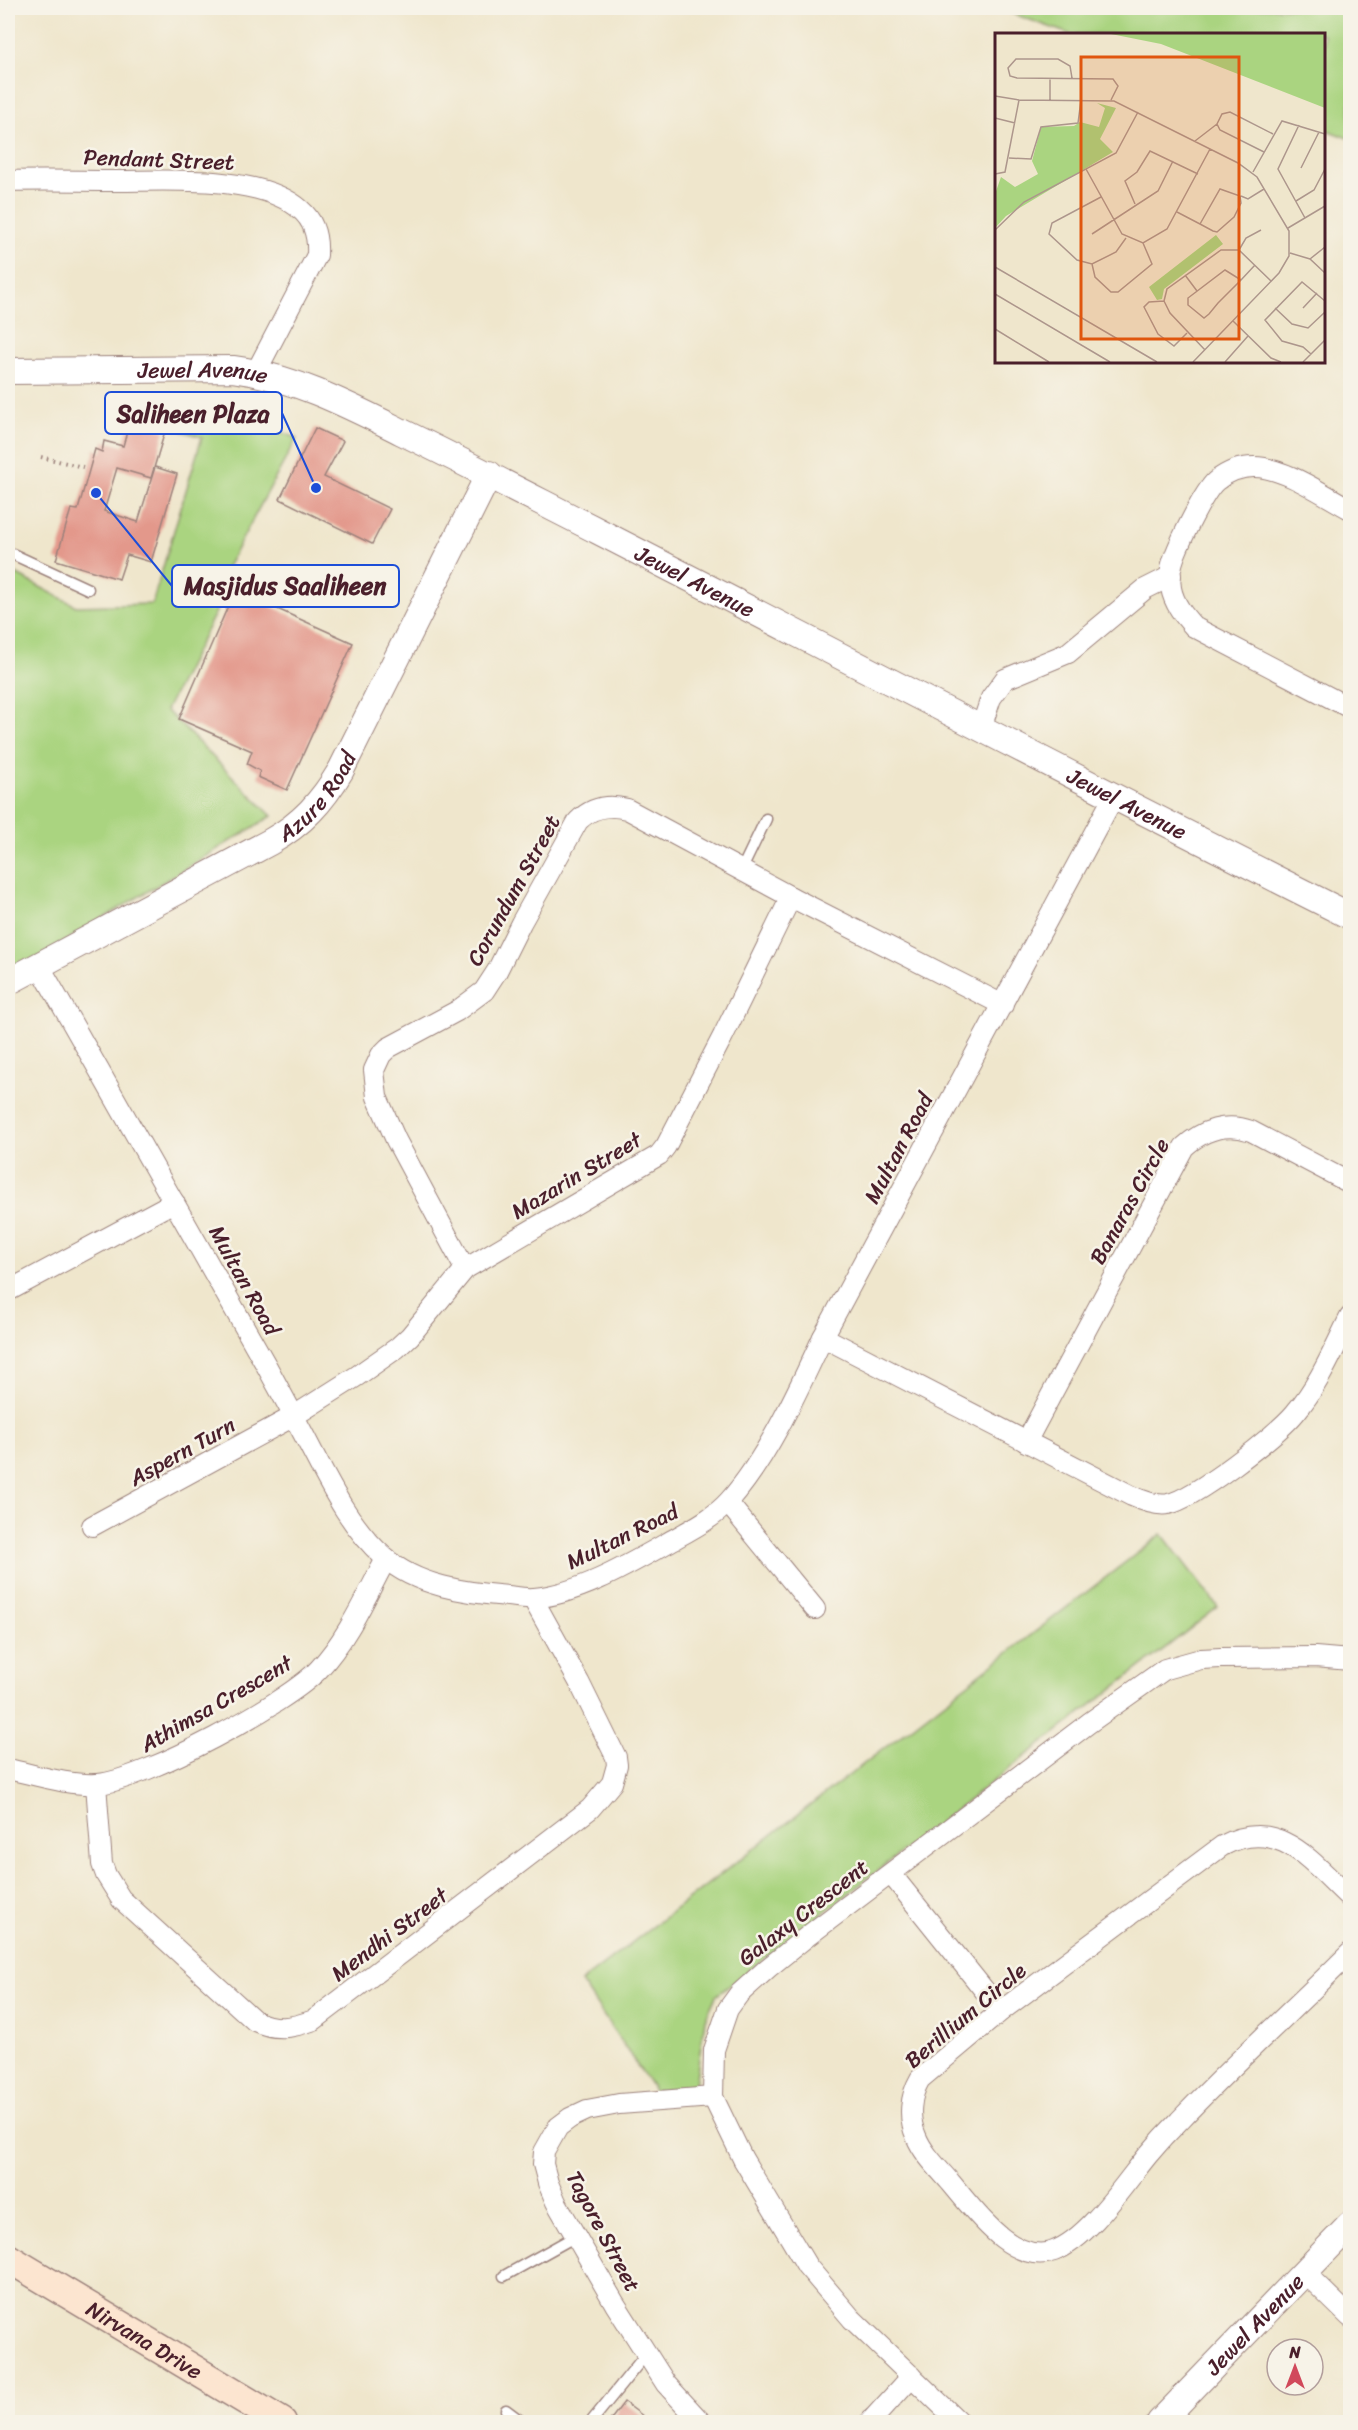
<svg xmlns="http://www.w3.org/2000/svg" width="1358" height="2430" font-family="Sriracha,sans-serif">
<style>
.green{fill:#aad480;stroke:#7a7a56;stroke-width:1.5}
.building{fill:#e3988b}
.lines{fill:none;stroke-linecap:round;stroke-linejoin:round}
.service-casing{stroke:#9c827c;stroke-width:13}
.minor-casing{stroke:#9c827c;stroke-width:22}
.tertiary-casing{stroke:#9c827c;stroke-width:28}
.secondary-casing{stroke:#9c827c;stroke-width:31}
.path{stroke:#9c827c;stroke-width:4;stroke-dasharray:1.5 4.5;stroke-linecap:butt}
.service{stroke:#fff;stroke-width:10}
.minor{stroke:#fff;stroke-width:20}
.tertiary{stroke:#fff;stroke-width:26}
.secondary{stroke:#fce5d0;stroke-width:28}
.labels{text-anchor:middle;stroke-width:5;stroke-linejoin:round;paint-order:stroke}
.street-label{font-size:22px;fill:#4a1f2b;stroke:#f7f3e8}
.inset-road{fill:none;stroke:#ad968c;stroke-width:1.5}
.view{fill:#e0560e;fill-opacity:0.15;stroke:#e0560e;stroke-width:3}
.inset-edge{fill:none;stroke:#4a1f2b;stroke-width:3}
.leader{fill:none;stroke:#1d4ed8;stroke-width:2}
.callout-dot{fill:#1d4ed8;stroke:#f7f3e8;stroke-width:2}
.callout{fill:#f7f3e8;stroke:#1d4ed8;stroke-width:2}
.callout-label{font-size:24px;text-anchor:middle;font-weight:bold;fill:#4a1f2b}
</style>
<rect width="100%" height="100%" fill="#f7f3e8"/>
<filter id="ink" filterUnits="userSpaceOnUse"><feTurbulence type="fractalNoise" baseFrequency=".0167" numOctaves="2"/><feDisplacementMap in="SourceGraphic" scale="12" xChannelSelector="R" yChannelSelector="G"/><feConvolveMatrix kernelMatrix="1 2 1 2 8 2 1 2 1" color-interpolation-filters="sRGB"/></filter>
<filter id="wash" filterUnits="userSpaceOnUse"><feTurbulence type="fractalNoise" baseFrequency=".008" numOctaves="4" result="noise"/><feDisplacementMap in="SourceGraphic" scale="24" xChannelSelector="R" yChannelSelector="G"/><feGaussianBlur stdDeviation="1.35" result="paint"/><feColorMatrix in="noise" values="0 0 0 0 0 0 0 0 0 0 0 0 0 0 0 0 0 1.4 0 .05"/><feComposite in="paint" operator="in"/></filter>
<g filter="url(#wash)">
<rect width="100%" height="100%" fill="#efe6cc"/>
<g class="green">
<path d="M 997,8 L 1350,8 L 1350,139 L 1324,129 L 1324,34 L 1069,34 Z"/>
<path d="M 214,399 L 212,408 L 297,438 L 221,578 L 231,582 L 166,710 L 272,816 L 8,976 L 8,570 L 76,606 L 152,604 L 202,437 L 132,417 L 135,402 Z"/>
<path d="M 1162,1534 L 1218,1607 L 716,1996 L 705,2020 L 695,2084 L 655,2092 L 581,1982 Z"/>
</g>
<g id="blocks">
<g class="building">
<path d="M 130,421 L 165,431 L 151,478 L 117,468 L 104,511 L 138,522 L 155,467 L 177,474 L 151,562 L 127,555 L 119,579 L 56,560 L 71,509 L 78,510 L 95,449 L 102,452 L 104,441 L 123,446 Z"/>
<path d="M 315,428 L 343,441 L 324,477 L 390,509 L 372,544 L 280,499 Z"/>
<path d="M 235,590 L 353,643 L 287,790 L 258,777 L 260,771 L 247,764 L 252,751 L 179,719 Z"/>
<path d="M 624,2402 L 651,2422 L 609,2422 Z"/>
</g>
</g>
</g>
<g filter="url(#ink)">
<use href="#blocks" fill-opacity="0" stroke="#9c827c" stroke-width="1.5"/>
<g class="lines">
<g class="service-casing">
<g id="service">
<path d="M 8,552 L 88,589"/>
<path d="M 741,871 L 766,819"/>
<path d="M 504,2276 L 576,2236"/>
<path d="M 506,2410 L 522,2422"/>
<path d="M 591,2422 L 647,2353"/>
</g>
</g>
<g class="minor-casing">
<g id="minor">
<path d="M 8,181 C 44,180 81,181 118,181 C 168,181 261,174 301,210 C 315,222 318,238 317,255 L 256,372"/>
<path d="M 1350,509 C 1324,495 1284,467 1254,467 C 1241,467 1227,472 1216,481 C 1204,491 1178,545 1173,561 C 1170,569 1170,580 1171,588 C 1174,604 1184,616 1194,627 L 1350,708"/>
<path d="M 981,728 L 991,698 L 1005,679 L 1068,653 L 1145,589 L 1171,576"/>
<path d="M 39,965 C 115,1098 190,1231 266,1365 C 280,1391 294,1416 308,1443 C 329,1483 349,1526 384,1557 C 416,1586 467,1593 508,1596 C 516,1597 526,1599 534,1598 C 579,1594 628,1565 667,1543 C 688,1531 713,1519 729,1501 C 768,1457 798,1390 823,1337 L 1114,796"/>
<path d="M 465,1269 L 396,1140 L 377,1097 L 374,1070 L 381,1055 L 388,1048 L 457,1011 L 484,991 L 497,971 L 521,923 L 578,821 C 592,807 608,804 627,809 L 791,897 L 1003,1005"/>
<path d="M 8,1291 L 174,1202"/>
<path d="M 823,1337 L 1132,1496 C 1143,1501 1156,1506 1168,1504 C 1194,1499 1277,1435 1295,1413 C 1319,1385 1334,1349 1350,1317"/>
<path d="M 1026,1442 L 1184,1147 C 1203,1130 1226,1122 1251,1131 L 1350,1183"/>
<path d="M 728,1503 L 815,1609"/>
<path d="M 92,1526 L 294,1416 L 357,1376 L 397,1348 L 410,1336 L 465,1269 L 659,1155 L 666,1146 L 723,1036 L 791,897"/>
<path d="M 8,1769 C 36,1775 69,1786 98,1784 C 144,1780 288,1703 319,1669 C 348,1638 366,1596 386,1559"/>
<path d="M 96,1784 L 102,1864 L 106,1875 L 121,1899 L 255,2021 C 276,2031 292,2028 314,2020 L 590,1809 L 612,1783 L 617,1765 L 616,1757 L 579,1682 L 533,1599"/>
<path d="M 891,1874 L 1001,2011"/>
<path d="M 1350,1898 C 1312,1863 1279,1815 1222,1846 L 1001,2011 L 920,2079 C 910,2096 908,2118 916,2136 C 923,2154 939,2169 951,2183 C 974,2210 1013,2266 1054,2251 C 1088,2239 1125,2183 1148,2155 C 1158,2143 1168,2132 1179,2121 C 1234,2063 1294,2009 1350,1953"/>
<path d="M 1305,2273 L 1350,2317"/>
<path d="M 701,2422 L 666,2384 L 615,2304 L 556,2202 L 548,2183 L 543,2164 L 544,2152 L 558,2127 L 570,2118 L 587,2110 L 619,2104 L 713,2097"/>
<path d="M 870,2422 L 912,2376"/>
<path d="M 959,2422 L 852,2319 L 807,2266 L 743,2159 L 713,2097 L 714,2050 L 728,2009 L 739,1994 L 768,1968 L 809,1935 L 1089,1723 L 1165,1669 L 1201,1659 L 1221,1658 L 1315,1657 L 1350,1660"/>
</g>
</g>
<g class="tertiary-casing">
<g id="tertiary">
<path id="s1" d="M 8,371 L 233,369 C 294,377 348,405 402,432 C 468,464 533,498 598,531 C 849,660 1098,790 1350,916"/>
<path id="s2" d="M 8,982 L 270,842 C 302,824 322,802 341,770 L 489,474"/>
<path id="s3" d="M 1160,2422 L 1350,2225"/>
</g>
</g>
<g class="secondary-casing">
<g id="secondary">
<path id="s4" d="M 8,2258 L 282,2422"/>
</g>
</g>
<path class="path" d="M 41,457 L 83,467"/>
<use href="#service" class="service"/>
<use href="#minor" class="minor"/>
<use href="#tertiary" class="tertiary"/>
<use href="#secondary" class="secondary"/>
</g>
</g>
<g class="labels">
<g class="street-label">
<text transform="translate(159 159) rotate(2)" y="8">Pendant Street</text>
<text dy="8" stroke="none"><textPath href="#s1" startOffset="195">Jewel Avenue</textPath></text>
<text dy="8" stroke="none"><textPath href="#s1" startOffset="735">Jewel Avenue</textPath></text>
<text dy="8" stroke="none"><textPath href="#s2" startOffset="364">Azure Road</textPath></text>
<text dy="8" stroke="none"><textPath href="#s1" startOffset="1221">Jewel Avenue</textPath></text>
<text transform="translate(513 890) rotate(-61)" y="8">Corundum Street</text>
<text transform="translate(898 1148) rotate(-62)" y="8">Multan Road</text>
<text transform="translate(576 1175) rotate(-31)" y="8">Mazarin Street</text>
<text transform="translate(1129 1201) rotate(-61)" y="8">Banaras Circle</text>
<text transform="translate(245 1280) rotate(61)" y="8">Multan Road</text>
<text transform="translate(182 1451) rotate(-29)" y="8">Aspern Turn</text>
<text transform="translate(622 1536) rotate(-26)" y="8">Multan Road</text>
<text transform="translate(216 1703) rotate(-30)" y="8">Athimsa Crescent</text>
<text transform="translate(803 1912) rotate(-38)" y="8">Galaxy Crescent</text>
<text transform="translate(389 1934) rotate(-37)" y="8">Mendhi Street</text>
<text transform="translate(965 2015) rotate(-40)" y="8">Berillium Circle</text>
<text transform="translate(604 2231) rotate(62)" y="8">Tagore Street</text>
<text dy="8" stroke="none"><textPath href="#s3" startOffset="136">Jewel Avenue</textPath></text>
<text dy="8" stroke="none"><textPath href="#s4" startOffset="159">Nirvana Drive</textPath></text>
</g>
</g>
<g transform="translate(995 33)">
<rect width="330" height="330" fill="#efe6cc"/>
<path d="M 116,1 L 330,1 L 330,75 L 166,11 ZM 102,70 L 121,75 L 105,106 L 118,119 L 11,183 L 0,195 L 0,161 L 6,144 L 20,154 L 43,141 L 37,128 L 46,94 L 79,93 L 85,89 L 104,94 L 110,75 ZM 221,202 L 228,211 L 169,256 L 167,266 L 162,267 L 154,254 Z" fill="#aad480"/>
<path class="inset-road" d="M 77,45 L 75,33 L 63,26 L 21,26 L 13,35 L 15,43 L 22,45 L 118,46 L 123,53 L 116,67M 0,63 L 24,67 L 119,68 L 243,130 L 262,144 L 294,198 L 294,223 L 284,240 L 198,329M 55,67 L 55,45M 0,85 L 20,90M 304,92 L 283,136 L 310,185M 200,108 L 222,91M 269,119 L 225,97 L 222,91 L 227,81 L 235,79 L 278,101M 14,125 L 36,126 L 46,94 L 83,90 L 86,67M 306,135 L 324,99M 91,136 L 127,201 L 148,210 L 172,196 L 215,116M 258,139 L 287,88 L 330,101M 0,141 L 10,139 L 24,67M 246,163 L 253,166 L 269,156M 106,164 L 57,190 L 54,201 L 82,227 L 97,231 L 121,219 L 131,205M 301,168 L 319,157 L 330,136M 140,171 L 130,148 L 142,139 L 155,118 L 203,141M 182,179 L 205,191 L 218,198 L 222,199 L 239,184 L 246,170 L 245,163 L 225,156 L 205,191M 293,195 L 330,173M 0,197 L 29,169 L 121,120 L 143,79M 97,201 L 163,158 L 178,128M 244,217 L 251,205 L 266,197M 295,220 L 315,226 L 330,240M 315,226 L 330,214M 97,231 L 100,244 L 116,259 L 123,259 L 157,231 L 148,210M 0,234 L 162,329M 190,242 L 202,258M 246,247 L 230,237 L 193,265 L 193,272 L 209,285 L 214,281 L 223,270 L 246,247 L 260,232M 0,261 L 115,329M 169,268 L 154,269 L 149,274 L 163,301 L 179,313 L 192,300M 280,275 L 297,291 L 313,295 L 330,279M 308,275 L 322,260M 238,288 L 276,325 L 286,329M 0,296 L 54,329M 210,317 L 175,280 L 169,268 L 172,256 L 226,217 L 244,217 L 276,248M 316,321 L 308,314 L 287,308 L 270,287 L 307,249 L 330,268M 230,329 L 253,303M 308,329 L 330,307"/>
<path class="view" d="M 86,24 L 244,24 L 244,306 L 86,306 Z"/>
<rect width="330" height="330" class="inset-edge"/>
</g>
<path class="leader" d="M316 488L282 413M96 493L172 586"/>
<g class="callout-dot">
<circle cx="316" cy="488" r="6"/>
<circle cx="96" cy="493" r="6"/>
</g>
<g class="callout">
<rect x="105" y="392" width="177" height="42" rx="6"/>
<rect x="172" y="565" width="227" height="42" rx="6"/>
</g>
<g class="callout-label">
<text x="193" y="422">Saliheen Plaza</text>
<text x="285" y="594">Masjidus Saaliheen</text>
</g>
<rect width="1358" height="2430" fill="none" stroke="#f7f3e8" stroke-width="30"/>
<g transform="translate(1295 2367)"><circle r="28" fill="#f7f3e8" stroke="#b29e9c" stroke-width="1.5"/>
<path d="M0-4.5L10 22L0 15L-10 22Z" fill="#d1495b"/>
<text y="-9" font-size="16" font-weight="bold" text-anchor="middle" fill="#4a1f2b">N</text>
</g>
</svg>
